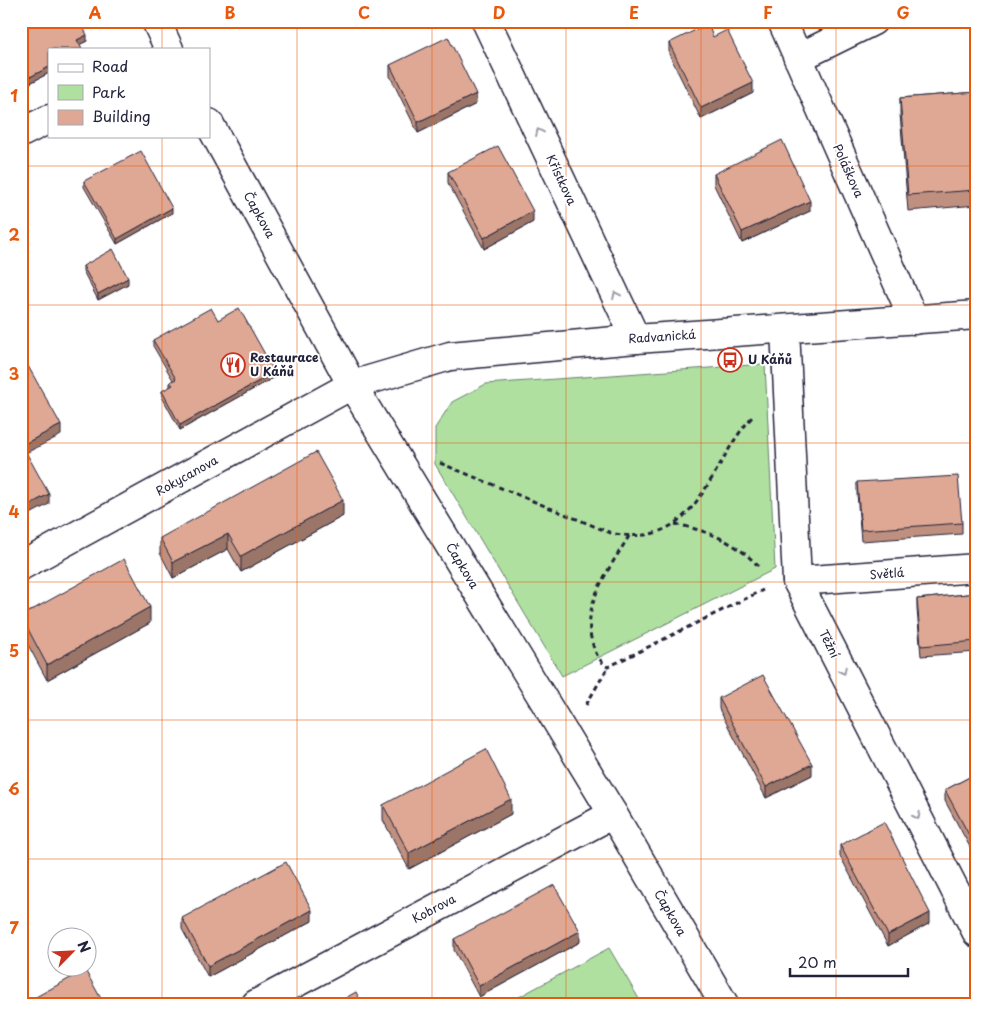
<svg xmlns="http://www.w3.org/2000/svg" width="998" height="1025" font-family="'Playpen Sans',sans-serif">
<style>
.green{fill:#afe0a0;stroke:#68816e}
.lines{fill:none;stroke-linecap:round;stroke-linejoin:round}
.street-casing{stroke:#22223b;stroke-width:31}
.secondary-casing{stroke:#22223b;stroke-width:31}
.path{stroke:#22223b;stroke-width:3;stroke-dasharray:5 4;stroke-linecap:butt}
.street{stroke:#fff;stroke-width:28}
.secondary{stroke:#fff;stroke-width:28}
.wall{fill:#bf907f;stroke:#22223b}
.shaded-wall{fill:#9b7668;stroke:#22223b}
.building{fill:#dea894;stroke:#22223b}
.oneway{stroke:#9c9ca7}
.grid{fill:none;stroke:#e8590c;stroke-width:1;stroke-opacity:0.55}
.labels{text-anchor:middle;stroke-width:4;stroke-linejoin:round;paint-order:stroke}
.street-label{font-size:12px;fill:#22223b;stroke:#fff}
.poi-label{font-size:12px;font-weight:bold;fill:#22223b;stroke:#fff;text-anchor:start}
.neatline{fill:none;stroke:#e8590c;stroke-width:2}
.grid-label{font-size:16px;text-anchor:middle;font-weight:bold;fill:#e8590c}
</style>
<rect width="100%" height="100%" fill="#fff"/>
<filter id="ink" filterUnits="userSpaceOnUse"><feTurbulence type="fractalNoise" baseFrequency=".02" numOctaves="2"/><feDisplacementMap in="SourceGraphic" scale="10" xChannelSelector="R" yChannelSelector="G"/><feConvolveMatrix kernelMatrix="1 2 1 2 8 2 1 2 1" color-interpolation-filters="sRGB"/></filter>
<g filter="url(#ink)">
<g class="green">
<path d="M 765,364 L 775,569 L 562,676 L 435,464 L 435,428 L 452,402 L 486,384 Z"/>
<path d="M 609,948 L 642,1004 L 506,1004 Z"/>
</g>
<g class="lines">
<g class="street-casing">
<g id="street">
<path d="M 486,21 L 636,339"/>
<path d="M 782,21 L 914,320"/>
<path d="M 798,58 L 873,21"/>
<path d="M 21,133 L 49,119"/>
<path d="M 785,329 L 797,581 L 977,933"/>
<path d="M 21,566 L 352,385"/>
<path d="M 797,581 L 977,568"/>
<path d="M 256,1004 L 613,814"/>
</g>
</g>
<g class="secondary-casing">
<g id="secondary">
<path d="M 156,21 L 169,49"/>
<path d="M 209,123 L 352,385 L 613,814 L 724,1004"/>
<path d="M 352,385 L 450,356 L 636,339 L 977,315"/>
</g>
</g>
<g class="path">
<path d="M 440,463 L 611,533 C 699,552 708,463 754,415"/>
<path d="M 675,524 C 709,531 737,542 761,569"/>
<path d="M 629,536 C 610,568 581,604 592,642 C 595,653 599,661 608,667 L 763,590"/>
<path d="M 586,705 L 608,667"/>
</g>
<use href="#street" class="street"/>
<use href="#secondary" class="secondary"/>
</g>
<g class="wall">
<path d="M 21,21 L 87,41 L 80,44 L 49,49 L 49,73 L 30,83 L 21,67 Z"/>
<path d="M 713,37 L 753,93 L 701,119 L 669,54 L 669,43 Z"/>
<path d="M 390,65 L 476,104 L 418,133 L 390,76 Z"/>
<path d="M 977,92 L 977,205 L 908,211 L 900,114 L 900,98 Z"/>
<path d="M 448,172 L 533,222 L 484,249 L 448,183 Z"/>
<path d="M 714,174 L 810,211 L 742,243 L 714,185 Z"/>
<path d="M 84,181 L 172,213 L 117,244 L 84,187 Z"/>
<path d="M 83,266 L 128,284 L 98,300 L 83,271 Z"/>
<path d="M 218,320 L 275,377 L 180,430 L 162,397 L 162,391 L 170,387 L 170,382 L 173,380 L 153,346 L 153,340 Z"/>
<path d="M 857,482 L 962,523 L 962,534 L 861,541 L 857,493 Z"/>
<path d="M 343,516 L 241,572 L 228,549 L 173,578 L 160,553 L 160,538 Z"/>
<path d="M 977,593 L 977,652 L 921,656 L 917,609 L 917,599 Z"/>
<path d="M 21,616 L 150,623 L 47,680 L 21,632 Z"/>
<path d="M 719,698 L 812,775 L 766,798 L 719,709 Z"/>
<path d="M 977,773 L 977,860 L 945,801 L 945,790 Z"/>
<path d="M 383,805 L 511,814 L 409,869 L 383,820 Z"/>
<path d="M 840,845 L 930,923 L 888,946 L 840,856 Z"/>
<path d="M 182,918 L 312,921 L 208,977 L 182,929 Z"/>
<path d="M 454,939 L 580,942 L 479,997 L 454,950 Z"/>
</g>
<g class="shaded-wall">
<path d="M 87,35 L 87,41 L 77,46 L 77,40 Z"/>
<path d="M 49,67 L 49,73 L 30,83 L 30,77 Z"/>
<path d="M 753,83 L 753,93 L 701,119 L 701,108 Z"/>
<path d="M 476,94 L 476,104 L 418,133 L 418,122 Z"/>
<path d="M 810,201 L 810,211 L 742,243 L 742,232 Z"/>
<path d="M 172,208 L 172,213 L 117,244 L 117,239 Z"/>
<path d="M 533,211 L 533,222 L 484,249 L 484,238 Z"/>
<path d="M 128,278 L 128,284 L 98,300 L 98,294 Z"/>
<path d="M 275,372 L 275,377 L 180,430 L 180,425 Z"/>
<path d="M 61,425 L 61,435 L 22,455 L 22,445 Z"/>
<path d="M 49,494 L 49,504 L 21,519 L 21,509 Z"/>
<path d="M 343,500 L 343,516 L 241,572 L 241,556 Z"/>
<path d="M 228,534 L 228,549 L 173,578 L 173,562 Z"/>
<path d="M 150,607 L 150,623 L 47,680 L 47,665 Z"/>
<path d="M 812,764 L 812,775 L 766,798 L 766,787 Z"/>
<path d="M 511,799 L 511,814 L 409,869 L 409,853 Z"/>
<path d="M 312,910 L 312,921 L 208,977 L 208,966 Z"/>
<path d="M 930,913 L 930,923 L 888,946 L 888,935 Z"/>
<path d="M 580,931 L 580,942 L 479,997 L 479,986 Z"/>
</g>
<g class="building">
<path d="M 21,21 L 80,21 L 87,35 L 77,40 L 82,49 L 49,49 L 49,67 L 30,77 L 21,62 Z"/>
<path d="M 708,24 L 713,37 L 727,30 L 753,83 L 701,108 L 669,43 Z"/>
<path d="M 448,37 L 476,94 L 418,122 L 390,65 Z"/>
<path d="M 977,92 L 977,190 L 908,195 L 900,98 Z"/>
<path d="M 782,140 L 810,201 L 742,232 L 714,174 Z"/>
<path d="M 498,146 L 533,211 L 484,238 L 448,172 Z"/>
<path d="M 141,151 L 172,208 L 117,239 L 84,181 Z"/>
<path d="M 113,249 L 128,278 L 98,294 L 83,266 Z"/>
<path d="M 211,308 L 218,320 L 239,308 L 275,372 L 180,425 L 162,391 L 173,385 L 170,382 L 176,379 L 153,340 Z"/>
<path d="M 28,366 L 61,425 L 22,445 L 49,494 L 21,509 L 21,369 Z"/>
<path d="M 316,452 L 343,500 L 241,556 L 228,534 L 173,562 L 160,538 Z"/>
<path d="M 958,476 L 962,523 L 861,530 L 857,482 Z"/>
<path d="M 124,559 L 150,607 L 47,665 L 21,616 Z"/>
<path d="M 977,593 L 977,641 L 921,646 L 917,599 Z"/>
<path d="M 763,675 L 812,764 L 766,787 L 719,698 Z"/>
<path d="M 486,749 L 511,799 L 409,853 L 383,805 Z"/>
<path d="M 977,773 L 977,850 L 945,790 Z"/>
<path d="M 884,822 L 930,913 L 888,935 L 840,845 Z"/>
<path d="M 286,862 L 312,910 L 208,966 L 182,918 Z"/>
<path d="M 554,885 L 580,931 L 479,986 L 454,939 Z"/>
<path d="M 85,970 L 104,1004 L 23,1004 Z"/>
<path d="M 356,992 L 362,1004 L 335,1004 Z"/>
</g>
<defs><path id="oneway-chevron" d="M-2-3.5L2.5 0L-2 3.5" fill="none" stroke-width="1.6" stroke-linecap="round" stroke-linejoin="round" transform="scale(1.25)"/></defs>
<g class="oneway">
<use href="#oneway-chevron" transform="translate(539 132) rotate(-115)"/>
<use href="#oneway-chevron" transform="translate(616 295) rotate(-115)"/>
<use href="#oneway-chevron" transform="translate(843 671) rotate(63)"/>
<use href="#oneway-chevron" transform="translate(917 816) rotate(63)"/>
</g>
</g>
<path class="grid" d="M 162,21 L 162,49M 297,21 L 297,1004M 432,21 L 432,1004M 566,21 L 566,1004M 701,21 L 701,1004M 836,21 L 836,1004M 162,136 L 162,1004M 21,166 L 977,166M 21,305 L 977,305M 21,443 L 977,443M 21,582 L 977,582M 21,720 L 977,720M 21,859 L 977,859"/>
<defs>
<g id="bus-ring" transform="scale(1.25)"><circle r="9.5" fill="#fff" stroke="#c8321e" stroke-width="1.5"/><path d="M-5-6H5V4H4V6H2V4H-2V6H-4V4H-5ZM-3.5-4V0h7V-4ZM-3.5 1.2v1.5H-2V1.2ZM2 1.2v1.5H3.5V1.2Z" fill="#c8321e"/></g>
<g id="restaurant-ring" transform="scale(1.25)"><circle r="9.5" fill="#fff" stroke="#c8321e" stroke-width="1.5"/><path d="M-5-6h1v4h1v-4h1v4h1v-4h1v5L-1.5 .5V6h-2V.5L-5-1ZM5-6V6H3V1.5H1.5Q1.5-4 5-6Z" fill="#c8321e"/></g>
</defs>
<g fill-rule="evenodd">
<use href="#bus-ring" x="730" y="360"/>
<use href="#restaurant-ring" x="233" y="365"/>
</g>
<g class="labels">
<g class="street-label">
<text transform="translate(848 171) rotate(66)" y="4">Poláškova</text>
<text transform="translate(561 180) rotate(65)" y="4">Křístkova</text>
<text transform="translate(259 215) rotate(61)" y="4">Čapkova</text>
<text transform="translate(662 337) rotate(-4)" y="4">Radvanická</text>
<text transform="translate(187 476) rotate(-29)" y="4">Rokycanova</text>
<text transform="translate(462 566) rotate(59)" y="4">Čapkova</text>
<text transform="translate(887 574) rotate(-4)" y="4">Světlá</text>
<text transform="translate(829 644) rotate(63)" y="4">Těžní</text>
<text transform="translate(434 909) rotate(-28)" y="4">Kobrova</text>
<text transform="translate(670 913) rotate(60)" y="4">Čapkova</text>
</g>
<g class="poi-label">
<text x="250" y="362">Restaurace<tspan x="250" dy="14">U Káňů</tspan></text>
<text x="748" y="364">U Káňů</text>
</g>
</g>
<rect width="998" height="1025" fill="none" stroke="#fff" stroke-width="55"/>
<rect x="48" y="48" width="162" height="90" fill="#ffffff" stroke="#a7a7b1"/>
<rect x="58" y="64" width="25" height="8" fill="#ffffff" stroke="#a7a7b1"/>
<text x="92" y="72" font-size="15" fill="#22223b">Road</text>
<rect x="58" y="85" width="25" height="15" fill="#afe0a0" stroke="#a7a7b1"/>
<text x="92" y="98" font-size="15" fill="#22223b">Park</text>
<rect x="58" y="110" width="25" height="15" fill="#dea894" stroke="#a7a7b1"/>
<text x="92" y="122" font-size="15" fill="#22223b">Building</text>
<g transform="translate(72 952) rotate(66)"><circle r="24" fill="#ffffff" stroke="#a7a7b1"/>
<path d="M0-4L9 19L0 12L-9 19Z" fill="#c8321e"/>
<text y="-8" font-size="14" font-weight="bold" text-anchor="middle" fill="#22223b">N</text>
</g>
<path d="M790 968v8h118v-8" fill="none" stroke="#22223b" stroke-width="2.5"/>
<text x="798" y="968" font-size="15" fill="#22223b" stroke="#ffffff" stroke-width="4" paint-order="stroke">20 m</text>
<rect x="28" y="28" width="942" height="970" class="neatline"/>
<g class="grid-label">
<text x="95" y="19">A</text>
<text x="230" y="19">B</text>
<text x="364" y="19">C</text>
<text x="499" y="19">D</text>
<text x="634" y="19">E</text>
<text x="768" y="19">F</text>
<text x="903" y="19">G</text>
<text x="14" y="102">1</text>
<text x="14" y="241">2</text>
<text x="14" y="380">3</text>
<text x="14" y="518">4</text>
<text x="14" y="657">5</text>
<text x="14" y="795">6</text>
<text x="14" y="934">7</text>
</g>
</svg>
